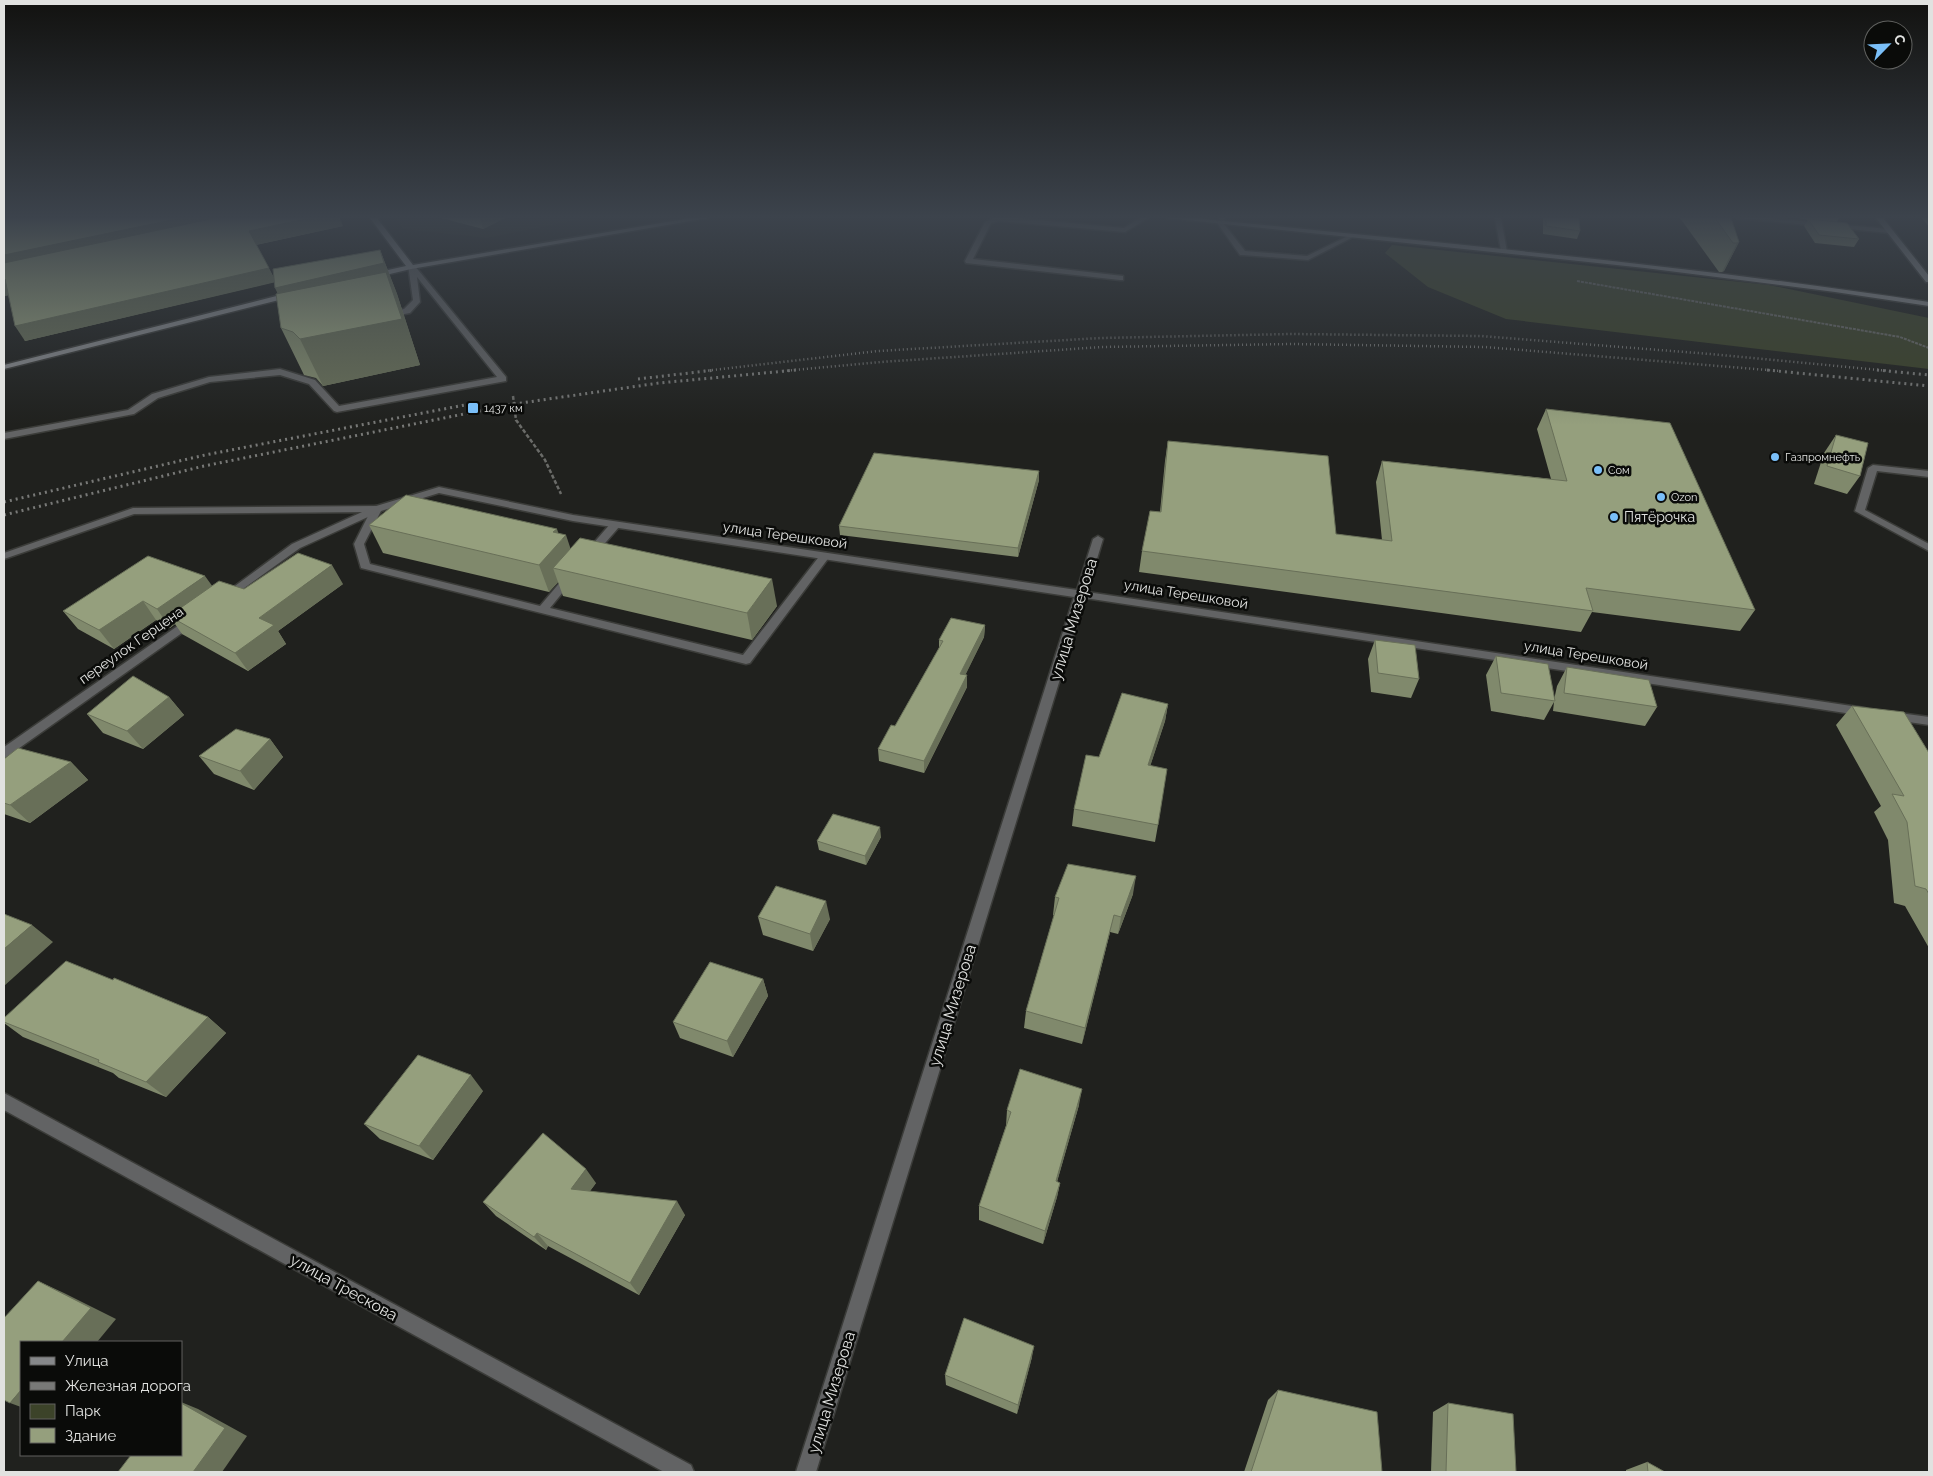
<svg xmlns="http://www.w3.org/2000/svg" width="1933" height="1476" font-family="Raleway,sans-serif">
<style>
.built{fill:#282a22}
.green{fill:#3c4329}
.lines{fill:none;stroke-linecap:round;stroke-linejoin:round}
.lane-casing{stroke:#3b3c39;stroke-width:3}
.street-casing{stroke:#3b3c39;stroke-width:3}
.secondary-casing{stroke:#3b3c39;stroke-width:3}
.path-far1{stroke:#6a6b68;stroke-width:2;stroke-dasharray:3 1;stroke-linecap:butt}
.path{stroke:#6a6b68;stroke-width:2.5;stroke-dasharray:4 2;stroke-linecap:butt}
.lane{fill:#626364;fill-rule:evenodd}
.street{fill:#626364;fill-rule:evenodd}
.secondary{fill:#86888a;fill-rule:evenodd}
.rail-far1{stroke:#787977;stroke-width:2.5;stroke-dasharray:1 3;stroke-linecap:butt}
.rail{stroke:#787977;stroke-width:3;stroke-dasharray:2 4;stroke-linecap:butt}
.wall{fill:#80896c}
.shaded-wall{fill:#686f58}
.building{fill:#959f7d;stroke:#686f58}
.poi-dot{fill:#7abff8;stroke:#0a0b09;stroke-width:2}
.labels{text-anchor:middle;stroke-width:5;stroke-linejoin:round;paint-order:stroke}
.far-poi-label{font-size:11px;fill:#e1e2e0;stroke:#0a0b09;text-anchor:start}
.poi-label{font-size:14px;fill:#e1e2e0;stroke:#0a0b09;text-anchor:start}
.street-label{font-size:14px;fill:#e1e2e0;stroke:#0a0b09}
.near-street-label{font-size:16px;fill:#e1e2e0;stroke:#0a0b09}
</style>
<rect width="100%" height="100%" fill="#20211e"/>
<path class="built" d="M 396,218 L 587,218 L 487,238 L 403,229 Z"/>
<path class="green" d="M 1392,245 L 1769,285 L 1929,318 L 1929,369 L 1506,319 L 1428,287 L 1385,253 Z"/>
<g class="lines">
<g class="lane-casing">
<g id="lane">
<path d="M 993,218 L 1016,218 L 1124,228 L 1140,218 L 1148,218 L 1125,232 L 999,221 L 991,223 L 973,259 L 1123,276 L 1123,280 L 1120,280 L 966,263 L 965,261 L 985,222 Z"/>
<path d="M 1219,218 L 1225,218 L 1224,224 L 1245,251 L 1307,256 L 1348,236 L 1353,237 L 1308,260 L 1243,255 L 1240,255 L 1218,224 Z"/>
<path d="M 408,265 L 414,265 L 506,377 L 506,381 L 337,412 L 334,411 L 309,384 L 280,375 L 210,382 L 158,398 L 134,414 L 4,439 L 4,433 L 128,410 L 152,394 L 209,377 L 280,369 L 315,380 L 339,406 L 497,377 L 417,277 L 420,302 L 410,313 L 383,318 L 383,314 L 404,309 L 413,300 Z"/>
<path d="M 1873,465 L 1929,471 L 1929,477 L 1877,471 L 1865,510 L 1929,544 L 1929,551 L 1855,511 L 1868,468 Z"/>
<path d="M 377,506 L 382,509 L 364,544 L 370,564 L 540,606 L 567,574 L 571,573 L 576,576 L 550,608 L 743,655 L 821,554 L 825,553 L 830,556 L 750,663 L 746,664 L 361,568 L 354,544 L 370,512 L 134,514 L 4,559 L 4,553 L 133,508 Z"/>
<path d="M 615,522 L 620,525 L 619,527 L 593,557 L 585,557 L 584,555 L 585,553 L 611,523 Z"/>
</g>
</g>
<g class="street-casing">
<g id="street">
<path d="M 1495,218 L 1501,218 L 1507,252 L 1501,251 Z"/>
<path d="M 1737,218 L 1768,218 L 1889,229 L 1892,231 L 1889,233 Z"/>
<path d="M 439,487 L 573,515 L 1077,590 L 1093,539 L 1098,536 L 1103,539 L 1087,592 L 1865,708 L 1871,712 L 1865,716 L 1085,598 L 816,1472 L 796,1472 L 1074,597 L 573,521 L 439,493 L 381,511 L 300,548 L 229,599 L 221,599 L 220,597 L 292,544 L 373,507 Z"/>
<path d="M 192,616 L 198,620 L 196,623 L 8,756 L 4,758 L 4,747 Z"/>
<path d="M 1892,712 L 1929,717 L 1929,725 L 1888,719 L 1886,716 Z"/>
<path d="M 4,1093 L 691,1465 L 694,1472 L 664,1472 L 4,1110 Z"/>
</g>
</g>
<g class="secondary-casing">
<g id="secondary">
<path d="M 370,218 L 377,218 L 413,265 L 690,218 L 708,218 L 411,269 L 373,278 L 370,278 L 370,274 L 406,266 Z"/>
<path d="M 1167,218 L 1195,218 C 1440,243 1685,265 1929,302 L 1929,306 L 1835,292 L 1645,268 Z"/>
<path d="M 1876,218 L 1883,218 L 1929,276 L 1929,282 L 1926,282 Z"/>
<path d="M 292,292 L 296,294 L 295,296 L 4,369 L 4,365 Z"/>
</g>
</g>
<path class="path-far1" d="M 1577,281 L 1900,337 L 1929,348"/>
<path class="path" d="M 513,396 L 516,420 L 545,460 L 561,494"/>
<use href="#lane" class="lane"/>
<use href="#street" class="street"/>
<use href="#secondary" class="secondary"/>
<g class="rail-far1">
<path d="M 704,371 L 878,351 L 1101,338 L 1291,334 L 1481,336 L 1710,354 L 1890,371"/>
<path d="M 783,371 L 881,362 L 1102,347 L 1291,344 L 1485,347 L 1780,371"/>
</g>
<g class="rail">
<path d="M 1767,370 L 1929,386"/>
<path d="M 1877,370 L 1929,375"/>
<path d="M 638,379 L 715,370"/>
<path d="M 4,502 L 205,455 L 475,403"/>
<path d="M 4,515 L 204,466 L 514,404 L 659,383 L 796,370"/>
</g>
</g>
<g class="wall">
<path d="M 4,218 L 343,226 L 256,245 L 274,278 L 380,250 L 397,294 L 420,365 L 323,386 L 316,378 L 304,375 L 281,328 L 278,294 L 274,282 L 25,341 L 9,295 L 4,296 Z"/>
<path d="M 441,218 L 505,218 L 483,229 Z"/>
<path d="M 1543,218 L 1579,218 L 1580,231 L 1577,239 L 1543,234 Z"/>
<path d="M 1680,218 L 1731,218 L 1739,242 L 1724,271 L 1722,272 L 1719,272 Z"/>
<path d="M 1798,218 L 1839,218 L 1837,222 L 1859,239 L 1854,247 L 1815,243 L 1804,226 L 1808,220 Z"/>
<path d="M 1922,218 L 1929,218 L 1929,227 Z"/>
<path d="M 1546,409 L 1755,610 L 1740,631 L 1592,612 L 1581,632 L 1139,572 L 1142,551 L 1160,512 L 1165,461 L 1168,441 L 1336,534 L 1382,540 L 1376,482 L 1382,461 L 1551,479 L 1537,429 Z"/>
<path d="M 1836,435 L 1860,476 L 1847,494 L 1814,484 L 1824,453 Z"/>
<path d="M 1039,471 L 1039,480 L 1018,557 L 840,535 L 839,526 Z"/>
<path d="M 369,525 L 558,533 L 570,549 L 777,606 L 752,640 L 563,596 L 558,582 L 549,592 L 383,553 Z"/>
<path d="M 343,584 L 278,631 L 286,644 L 248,671 L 182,634 L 175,624 L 170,628 L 156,620 L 114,649 L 78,629 L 63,611 L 212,586 L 244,589 Z"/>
<path d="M 985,625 L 984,637 L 965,675 L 967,687 L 924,773 L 879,761 L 878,749 L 895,726 L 939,648 L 939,640 Z"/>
<path d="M 1375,640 L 1419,679 L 1411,698 L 1371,692 L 1368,659 Z"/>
<path d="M 1496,656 L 1554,700 L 1557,686 L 1567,667 L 1657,707 L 1645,726 L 1553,711 L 1554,702 L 1544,720 L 1491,711 L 1486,675 Z"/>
<path d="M 169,697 L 184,715 L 143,749 L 103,733 L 87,714 Z"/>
<path d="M 1168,704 L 1165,721 L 1150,766 L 1158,825 L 1155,842 L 1072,826 L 1074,809 L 1099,757 Z"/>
<path d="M 1852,706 L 1929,753 L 1929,948 L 1905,906 L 1894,903 L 1888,840 L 1874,812 L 1881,806 L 1836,725 Z"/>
<path d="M 270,739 L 283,757 L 254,790 L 214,774 L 199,756 Z"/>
<path d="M 4,759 L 71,762 L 88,780 L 30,823 L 4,814 Z"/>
<path d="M 881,837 L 866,865 L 819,850 L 817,841 Z"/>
<path d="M 1133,894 L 1118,934 L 1110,932 L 1082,1044 L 1024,1028 L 1026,1011 L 1054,915 L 1053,915 L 1055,897 Z"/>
<path d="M 758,917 L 830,919 L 813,951 L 763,935 Z"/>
<path d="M 763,979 L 768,996 L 733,1057 L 680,1038 L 673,1022 Z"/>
<path d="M 113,980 L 208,1017 L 226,1033 L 166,1097 L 119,1078 L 113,1073 L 23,1037 L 4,1023 L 4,1018 Z"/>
<path d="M 483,1091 L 433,1160 L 380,1139 L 364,1124 Z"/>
<path d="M 1079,1105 L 1057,1182 L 1060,1183 L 1057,1197 L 1043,1244 L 979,1220 L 979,1206 L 1006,1126 L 1007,1110 Z"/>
<path d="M 596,1183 L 590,1191 L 685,1215 L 639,1295 L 548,1246 L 546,1250 L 496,1216 L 483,1202 Z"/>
<path d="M 1032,1357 L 1017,1414 L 946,1385 L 945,1375 Z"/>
<path d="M 1278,1390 L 1382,1472 L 1244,1472 L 1268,1400 Z"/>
<path d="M 1448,1403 L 1516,1472 L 1431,1472 L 1433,1412 Z"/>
<path d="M 1647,1462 L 1665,1472 L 1626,1472 L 1626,1470 Z"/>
</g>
<g class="shaded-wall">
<path d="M 181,218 L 252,218 L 4,271 L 4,255 Z"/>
<path d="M 310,218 L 340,218 L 343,226 L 255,245 L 249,231 Z"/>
<path d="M 480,218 L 505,218 L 483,229 Z"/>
<path d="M 1739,242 L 1724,271 L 1722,272 L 1737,243 Z"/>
<path d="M 380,250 L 397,294 L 420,365 L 323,386 L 275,288 Z"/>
<path d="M 269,268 L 276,282 L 25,341 L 15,326 Z"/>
<path d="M 5,279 L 15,294 L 4,296 L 4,280 Z"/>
<path d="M 1039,471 L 1039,480 L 1018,557 L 1018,548 Z"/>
<path d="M 557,529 L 561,541 L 566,535 L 575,562 L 553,568 L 558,582 L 549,592 L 539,565 L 553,532 Z"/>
<path d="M 332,565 L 343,584 L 278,631 L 286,644 L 248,671 L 235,653 L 259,618 Z"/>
<path d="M 205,576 L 218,594 L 169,616 L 175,624 L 170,628 L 157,609 Z"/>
<path d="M 772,579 L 777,606 L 752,640 L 747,613 Z"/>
<path d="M 143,601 L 156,620 L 114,649 L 99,630 Z"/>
<path d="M 985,625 L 984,637 L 960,686 L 960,674 Z"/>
<path d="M 967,675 L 967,687 L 924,773 L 924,761 Z"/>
<path d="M 169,697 L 184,715 L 143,749 L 127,731 Z"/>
<path d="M 1168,704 L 1165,721 L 1145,782 L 1148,765 Z"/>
<path d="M 270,739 L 283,757 L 254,790 L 240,771 Z"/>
<path d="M 71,762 L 88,780 L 30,823 L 10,805 Z"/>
<path d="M 880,827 L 881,837 L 866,865 L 865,856 Z"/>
<path d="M 1136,876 L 1133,894 L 1118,934 L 1121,917 Z"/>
<path d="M 826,901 L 830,919 L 813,951 L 810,934 Z"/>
<path d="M 1114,915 L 1110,932 L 1082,1044 L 1085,1028 Z"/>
<path d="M 32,925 L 53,942 L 4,986 L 4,949 Z"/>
<path d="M 763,979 L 768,996 L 733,1057 L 727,1041 Z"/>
<path d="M 208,1017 L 226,1033 L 166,1097 L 146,1082 Z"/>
<path d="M 471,1075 L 483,1091 L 433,1160 L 419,1146 Z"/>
<path d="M 1082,1089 L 1079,1105 L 1053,1195 L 1056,1181 Z"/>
<path d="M 586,1169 L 596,1183 L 581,1203 L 571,1189 Z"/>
<path d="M 1060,1183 L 1057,1197 L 1043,1244 L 1045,1231 Z"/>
<path d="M 677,1201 L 685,1215 L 639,1295 L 630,1283 Z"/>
<path d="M 537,1233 L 548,1246 L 546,1250 L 534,1237 Z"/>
<path d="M 38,1281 L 64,1293 L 116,1319 L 97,1342 L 62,1342 Z"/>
<path d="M 1034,1346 L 1032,1357 L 1017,1414 L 1018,1405 Z"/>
<path d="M 21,1390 L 21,1407 L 10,1403 Z"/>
<path d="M 181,1402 L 198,1409 L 247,1436 L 222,1472 L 193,1472 Z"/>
</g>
<g class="building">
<path d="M 4,218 L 181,218 L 4,255 Z"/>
<path d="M 215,218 L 310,218 L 249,231 L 269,268 L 15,326 L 5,279 L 4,280 L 4,263 Z"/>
<path d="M 1546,218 L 1579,218 L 1580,231 L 1546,226 Z"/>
<path d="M 1715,218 L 1731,218 L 1739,242 L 1737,243 L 1733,243 Z"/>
<path d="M 1808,219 L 1847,223 L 1859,239 L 1819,235 Z"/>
<path d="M 380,250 L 384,263 L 275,288 L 273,269 Z"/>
<path d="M 386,272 L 402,319 L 300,339 L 293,332 L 281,328 L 276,294 Z"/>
<path d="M 1546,409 L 1670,423 L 1755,610 L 1586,588 L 1593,611 L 1142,551 L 1150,511 L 1161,512 L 1168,441 L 1328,456 L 1336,534 L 1392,541 L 1382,461 L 1567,481 Z"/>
<path d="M 1836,435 L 1868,443 L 1860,476 L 1827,466 Z"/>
<path d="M 874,453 L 1039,471 L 1018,548 L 839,526 Z"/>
<path d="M 406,495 L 557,529 L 553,532 L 566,535 L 539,565 L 369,525 Z"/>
<path d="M 580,538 L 772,579 L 747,613 L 553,568 Z"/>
<path d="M 298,553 L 332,565 L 259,618 L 274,625 L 235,653 L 169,616 L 219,581 L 244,589 Z"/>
<path d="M 148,556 L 205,576 L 157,609 L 143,601 L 99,630 L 63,611 Z"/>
<path d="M 951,618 L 985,625 L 960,674 L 967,675 L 924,761 L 878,749 L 891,725 L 895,726 L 943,641 L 939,640 Z"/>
<path d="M 1375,640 L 1415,645 L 1419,679 L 1378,673 Z"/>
<path d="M 1496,656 L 1548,664 L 1555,701 L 1501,693 Z"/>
<path d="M 1567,667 L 1649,680 L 1657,707 L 1564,693 Z"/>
<path d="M 133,676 L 169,697 L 127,731 L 87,714 Z"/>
<path d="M 1122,693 L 1168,704 L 1148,765 L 1167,769 L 1158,825 L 1074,809 L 1086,755 L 1099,757 Z"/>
<path d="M 1852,706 L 1904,712 L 1929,753 L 1929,894 L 1926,889 L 1915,886 L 1907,822 L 1892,794 L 1904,796 Z"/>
<path d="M 236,729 L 270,739 L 240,771 L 199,756 Z"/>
<path d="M 18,748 L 71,762 L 10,805 L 4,803 L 4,759 Z"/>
<path d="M 833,814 L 880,827 L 865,856 L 817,841 Z"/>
<path d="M 1068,864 L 1136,876 L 1121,917 L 1114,915 L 1085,1028 L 1026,1011 L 1059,898 L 1055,897 Z"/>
<path d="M 776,886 L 826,901 L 810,934 L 758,917 Z"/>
<path d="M 4,914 L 32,925 L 4,949 Z"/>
<path d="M 66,961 L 113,980 L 114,978 L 208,1017 L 146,1082 L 98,1062 L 99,1060 L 4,1022 L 4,1018 Z"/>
<path d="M 710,962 L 763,979 L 727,1041 L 673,1022 Z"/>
<path d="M 418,1055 L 471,1075 L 419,1146 L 364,1124 Z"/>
<path d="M 1020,1069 L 1082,1089 L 1056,1181 L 1060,1183 L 1045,1231 L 979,1206 L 1011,1112 L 1007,1110 Z"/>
<path d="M 543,1133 L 586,1169 L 571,1189 L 677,1201 L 630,1283 L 537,1233 L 534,1237 L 483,1202 Z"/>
<path d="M 38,1281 L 91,1308 L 62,1342 L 21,1342 L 21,1390 L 10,1403 L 4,1400 L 4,1318 Z"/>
<path d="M 964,1318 L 1034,1346 L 1018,1405 L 945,1375 Z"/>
<path d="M 1278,1390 L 1377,1412 L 1382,1472 L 1251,1472 Z"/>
<path d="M 181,1403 L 225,1428 L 193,1472 L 118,1472 L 131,1455 L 181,1455 Z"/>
<path d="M 1448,1403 L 1513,1414 L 1516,1472 L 1446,1472 Z"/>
<path d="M 1647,1462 L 1665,1472 L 1648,1472 Z"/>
</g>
<linearGradient id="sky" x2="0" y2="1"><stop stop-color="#121210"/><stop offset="0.51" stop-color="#3c434c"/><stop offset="1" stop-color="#3c434c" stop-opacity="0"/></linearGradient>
<rect width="1933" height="425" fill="url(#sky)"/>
<g class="poi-dot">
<rect x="467" y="402" width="12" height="12" rx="2.5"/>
<circle cx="1775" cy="457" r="5"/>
<circle cx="1598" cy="470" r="5"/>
<circle cx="1661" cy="497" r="5"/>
<circle cx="1614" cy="517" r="5"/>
</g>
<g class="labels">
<g class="far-poi-label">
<text x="484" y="412">1437 км</text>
<text x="1785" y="461">Газпромнефть</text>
<text x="1608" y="474">Сом</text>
<text x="1671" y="501">Ozon</text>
</g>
<g class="poi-label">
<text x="1624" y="522">Пятёрочка</text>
</g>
<g class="street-label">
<text transform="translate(785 535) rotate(8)" y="5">улица Терешковой</text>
<text transform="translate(1186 594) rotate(9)" y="5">улица Терешковой</text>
<text transform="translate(131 645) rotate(-35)" y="5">переулок Герцена</text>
<text transform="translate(1586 655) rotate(9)" y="5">улица Терешковой</text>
</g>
<g class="near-street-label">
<text transform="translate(1073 619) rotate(-73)" y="6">улица Мизерова</text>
<text transform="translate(952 1005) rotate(-73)" y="6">улица Мизерова</text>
<text transform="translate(344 1287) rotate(29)" y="6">улица Трескова</text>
<text transform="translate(831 1392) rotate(-73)" y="6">улица Мизерова</text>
</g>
</g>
<rect width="1933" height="1476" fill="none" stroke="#e1e2e0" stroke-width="10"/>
<rect x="20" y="1341" width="162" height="115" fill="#0a0b09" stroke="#60615f"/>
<rect x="30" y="1357" width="25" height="8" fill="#86888a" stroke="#60615f"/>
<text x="65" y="1366" font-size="15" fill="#e1e2e0">Улица</text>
<rect x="30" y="1382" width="25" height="8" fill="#787977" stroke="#60615f"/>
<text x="65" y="1391" font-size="15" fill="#e1e2e0">Железная дорога</text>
<rect x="30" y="1404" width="25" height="15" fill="#3c4329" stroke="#60615f"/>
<text x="65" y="1416" font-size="15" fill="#e1e2e0">Парк</text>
<rect x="30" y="1428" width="25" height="15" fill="#959f7d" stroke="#60615f"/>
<text x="65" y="1441" font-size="15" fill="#e1e2e0">Здание</text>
<g transform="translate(1888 45) rotate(66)"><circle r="24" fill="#0a0b09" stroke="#60615f"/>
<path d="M0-4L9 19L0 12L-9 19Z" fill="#7abff8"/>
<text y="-8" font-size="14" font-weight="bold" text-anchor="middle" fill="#e1e2e0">С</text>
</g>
</svg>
